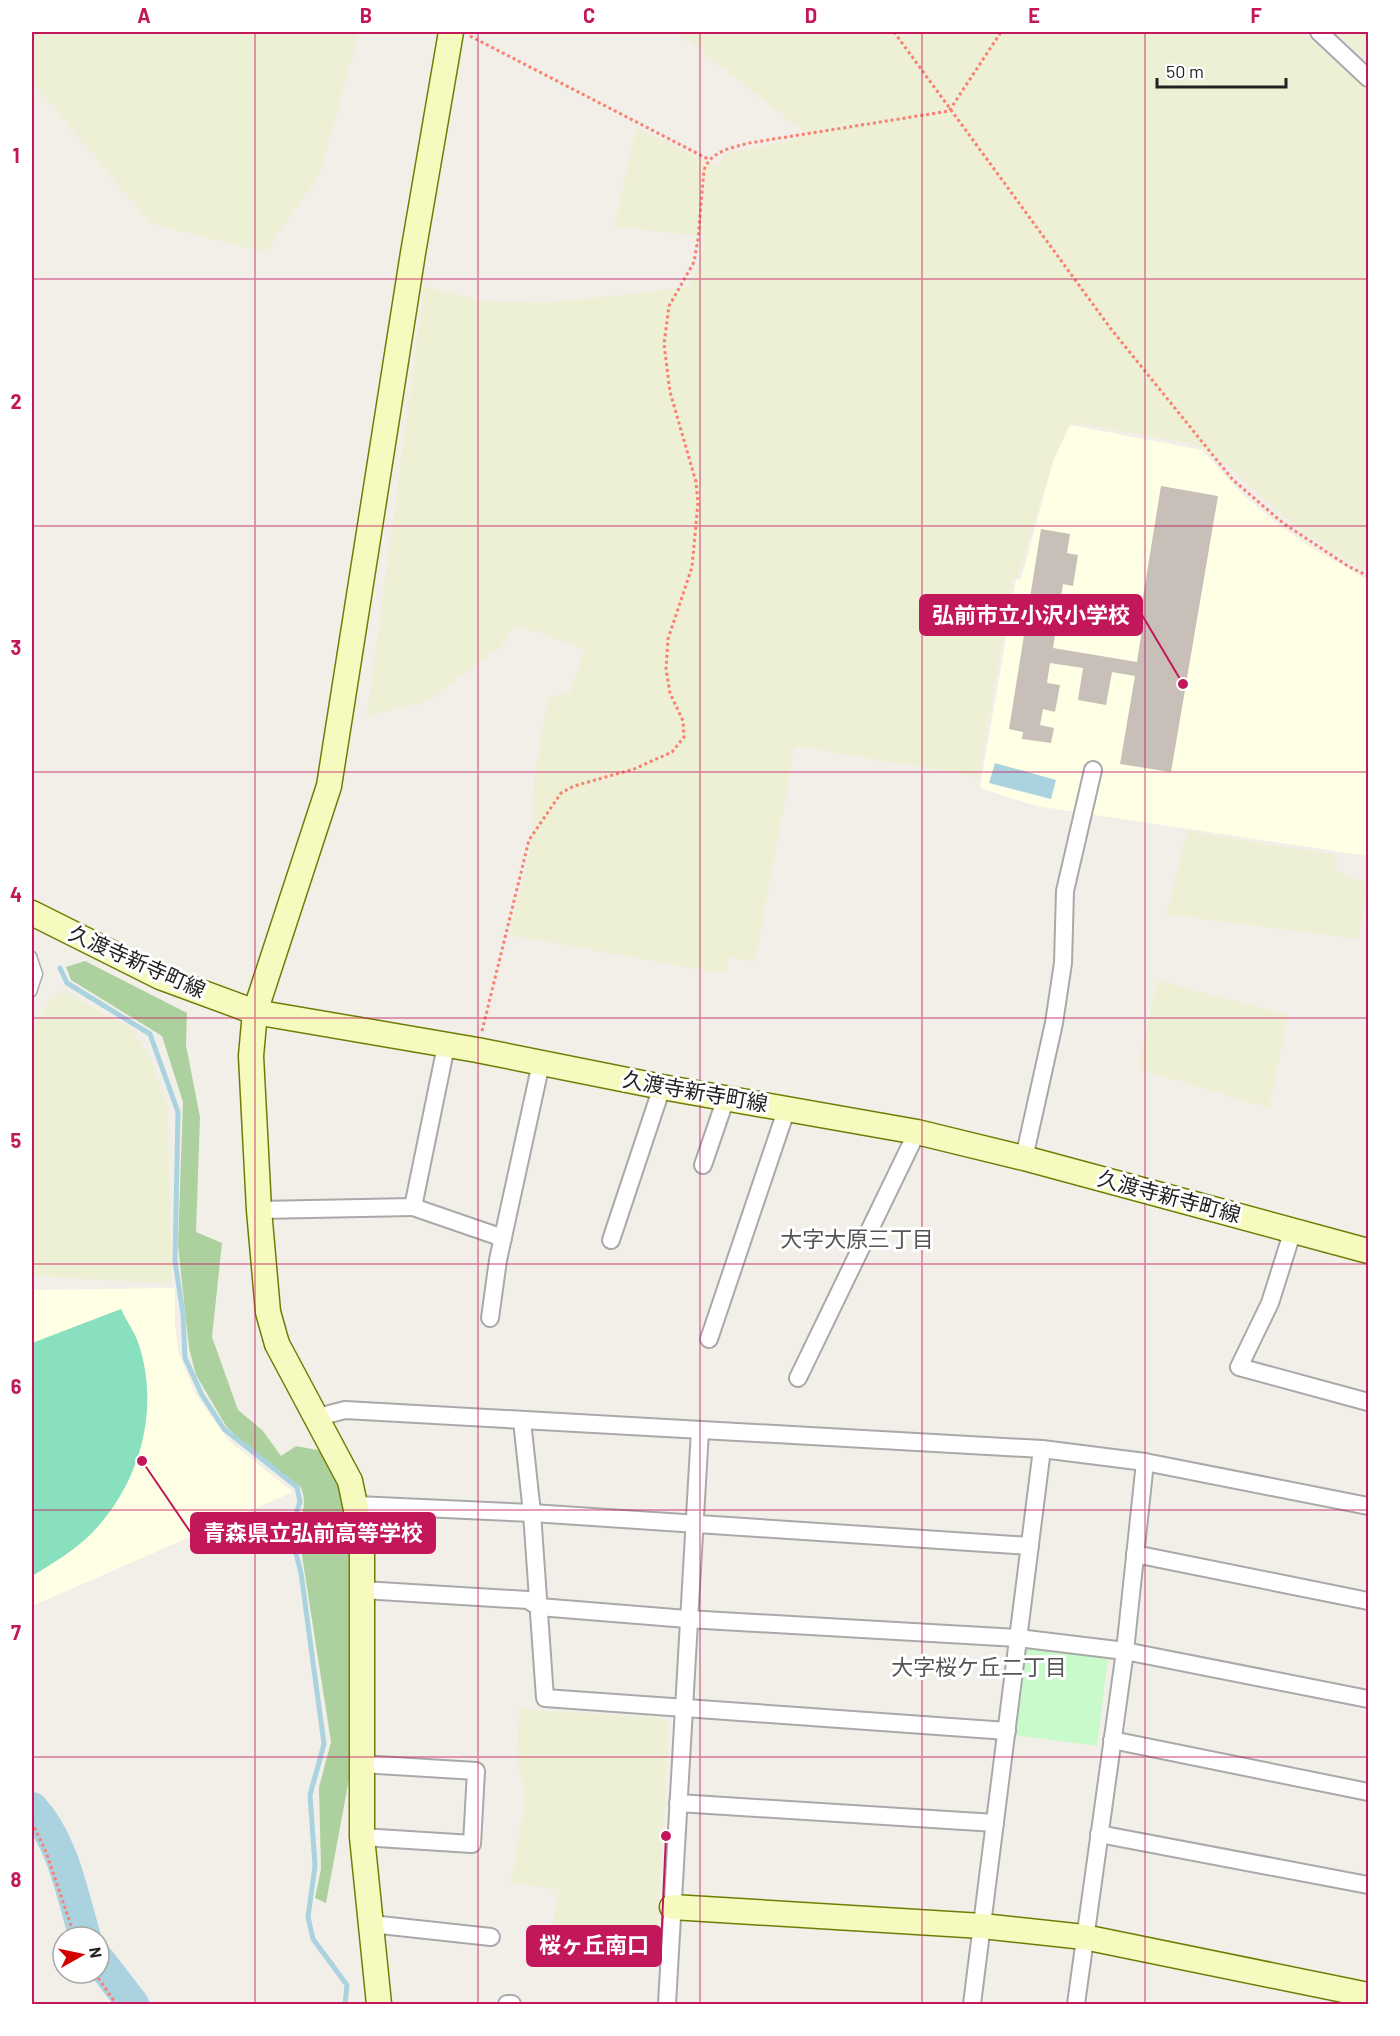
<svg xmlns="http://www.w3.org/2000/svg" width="1400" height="2036" font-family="Barlow,'Noto Sans JP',sans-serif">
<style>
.education{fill:#ffffe5}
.farmland{fill:#eef0d5}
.forest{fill:#add19e}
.park{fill:#c8facc}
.pitch{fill:#88e0be}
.water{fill:#aad3df}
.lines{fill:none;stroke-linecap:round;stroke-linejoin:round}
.stream{stroke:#aad3df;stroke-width:5}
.river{stroke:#aad3df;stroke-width:32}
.building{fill:#c7bfb8}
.lane-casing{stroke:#a9a9a9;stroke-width:11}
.street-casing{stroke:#a9a9a9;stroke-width:20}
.secondary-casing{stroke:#707d05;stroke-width:27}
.path{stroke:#fa8072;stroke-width:3;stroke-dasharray:3 3;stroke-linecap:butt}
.lane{stroke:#fff;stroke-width:8}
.street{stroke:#fff;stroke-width:16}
.secondary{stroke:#f7fabf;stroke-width:24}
.grid{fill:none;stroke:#c2185b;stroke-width:1.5;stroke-opacity:0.55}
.labels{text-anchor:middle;stroke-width:6;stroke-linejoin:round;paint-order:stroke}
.street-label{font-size:21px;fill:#222;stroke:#fff}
.neighbourhood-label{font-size:22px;fill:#555;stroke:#fff}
.leader{fill:none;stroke:#c2185b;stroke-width:2}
.callout-dot{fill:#c2185b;stroke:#fff;stroke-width:2}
.callout{fill:#c2185b;stroke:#c2185b;stroke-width:2}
.callout-label{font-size:22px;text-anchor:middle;font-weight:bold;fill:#fff}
.neatline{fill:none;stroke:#c2185b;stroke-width:2}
.grid-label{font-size:20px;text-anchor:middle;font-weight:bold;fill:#c2185b}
</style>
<rect width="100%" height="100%" fill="#f2efe9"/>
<g class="education">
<path d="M 1070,425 L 1202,450 L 1243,495 L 1279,525 L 1310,547 L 1368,580 L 1368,856 L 1036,806 L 980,788 L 1016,580 L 1021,579 L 1053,462 Z"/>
<path d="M 175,1288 L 175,1327 L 179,1354 L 196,1395 L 229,1441 L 293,1492 L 32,1606 L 32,1290 Z"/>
</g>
<g class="farmland">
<path d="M 32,32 L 359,32 L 320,174 L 265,252 L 151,224 L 32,81 Z"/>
<path d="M 677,32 L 1303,32 L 1368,91 L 1368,571 L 1344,559 L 1294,526 L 1215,454 L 1194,444 L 1070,422 L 1052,462 L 1018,577 L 1013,579 L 979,777 L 795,746 L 755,962 L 729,957 L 725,974 L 509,935 L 532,842 L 534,780 L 548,698 L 570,693 L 585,649 L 516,625 L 501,646 L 427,702 L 367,716 L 424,287 L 483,301 L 548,303 L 688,287 L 699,263 L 704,236 L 614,227 L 636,128 L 717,166 L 724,154 L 809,136 Z"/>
<path d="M 1336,32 L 1368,32 L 1368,62 Z"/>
<path d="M 1187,831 L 1336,855 L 1337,871 L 1368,884 L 1358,939 L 1167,914 Z"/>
<path d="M 1157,980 L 1288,1015 L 1269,1108 L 1138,1069 Z"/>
<path d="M 64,991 L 133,1030 L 151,1059 L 167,1104 L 172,1284 L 32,1276 L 32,1031 L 50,1000 Z"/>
<path d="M 519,1709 L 662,1718 L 669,1724 L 657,1946 L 552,1927 L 559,1890 L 511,1882 L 525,1799 L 517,1757 Z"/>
</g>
<path class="forest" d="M 85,961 L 187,1013 L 186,1045 L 200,1117 L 196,1232 L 222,1243 L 212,1337 L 238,1410 L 263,1431 L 281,1456 L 296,1446 L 328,1452 L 349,1522 L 351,1562 L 349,1779 L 326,1903 L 315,1898 L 321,1869 L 319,1787 L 331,1742 L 298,1530 C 302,1514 308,1502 300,1486 L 251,1451 L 226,1426 L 196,1375 L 189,1348 L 178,1245 L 183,1102 L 162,1036 L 71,980 L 66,967 Z"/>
<path class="park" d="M 1025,1646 L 1108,1657 L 1097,1746 L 1014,1735 Z"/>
<path class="pitch" d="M 121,1309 C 126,1320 134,1331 138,1342 C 161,1409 140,1483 92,1533 C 75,1550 52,1564 32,1576 L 32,1343 Z"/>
<path class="water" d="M 995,763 L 1056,780 L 1051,799 L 989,783 Z"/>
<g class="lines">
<path class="stream" d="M 60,968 L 67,983 L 150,1034 L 178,1112 L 175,1261 L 183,1314 L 185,1358 L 202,1395 L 224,1429 L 297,1487 L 300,1502 L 290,1530 L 301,1573 L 324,1744 L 310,1795 L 315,1866 L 308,1917 L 313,1939 L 347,1985 L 345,2004"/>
<g class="river">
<path d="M 32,1808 C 63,1841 72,1894 85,1937"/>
<path d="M 99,1960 L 133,2004"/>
</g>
</g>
<path class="building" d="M 1161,486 L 1218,496 L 1171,772 L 1120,764 L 1135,676 L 1112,672 L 1106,705 L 1078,700 L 1083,668 L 1050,663 L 1047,683 L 1060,685 L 1055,712 L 1043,709 L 1040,725 L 1054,728 L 1051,743 L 1022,739 L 1023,732 L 1009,729 L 1041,529 L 1070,534 L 1067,553 L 1078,555 L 1073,586 L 1063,584 L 1053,648 L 1137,662 L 1143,623 L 1139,622 Z"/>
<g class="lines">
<g class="lane-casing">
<path id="lane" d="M 32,956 L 38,974 L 32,992"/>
</g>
<g class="street-casing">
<g id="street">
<path d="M 1319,32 L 1368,78"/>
<path d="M 1024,1158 L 1054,1023 L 1063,963 L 1065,891 L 1093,770"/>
<path d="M 703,1165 L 726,1098"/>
<path d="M 413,1207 L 503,1238"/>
<path d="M 259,1210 L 413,1207 L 446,1046"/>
<path d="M 1293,1230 L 1270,1303 L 1239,1367 L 1368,1402"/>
<path d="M 611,1240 L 662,1087"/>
<path d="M 490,1318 L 498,1260 L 541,1063"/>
<path d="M 709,1339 L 787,1108"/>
<path d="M 798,1378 L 917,1132"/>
<path d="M 318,1417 L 345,1410 L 1042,1449 L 1145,1462 L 1368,1506"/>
<path d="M 522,1421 L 532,1513 L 545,1698 L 1007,1731"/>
<path d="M 357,1505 L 532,1513 L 1030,1546"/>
<path d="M 1135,1554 L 1368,1601"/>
<path d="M 363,1590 L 528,1600 L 539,1607 L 687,1619 L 1018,1638 L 1125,1651 L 1368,1699"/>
<path d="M 1112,1740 L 1368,1792"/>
<path d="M 361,1764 L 476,1771 L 472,1844 L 362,1837"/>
<path d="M 678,1803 L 995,1823"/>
<path d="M 1099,1834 L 1368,1885"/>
<path d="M 371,1924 L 491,1937"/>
<path d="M 507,2004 L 512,2004"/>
<path d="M 667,2004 L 700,1430"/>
<path d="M 972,2004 L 1042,1449"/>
<path d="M 1076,2004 L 1125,1651 L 1145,1462"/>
</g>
</g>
<g class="secondary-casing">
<g id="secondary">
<path d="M 32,913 L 160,977 L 255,1012 L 477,1050 L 662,1087 L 917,1132 L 1024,1158 L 1368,1251"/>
<path d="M 672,1907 L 982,1926 L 1084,1937 L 1368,1995"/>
<path d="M 379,2004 L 362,1837 L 362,1538 L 350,1481 L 277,1344 L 268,1312 L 259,1210 L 251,1056 L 255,1012 L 329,786 L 413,253 L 451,32"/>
</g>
</g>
<g class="path">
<path d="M 894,32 L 1111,329 L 1233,480 L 1283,523 L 1348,566 L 1368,576"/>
<path d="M 470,36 L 708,159"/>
<path d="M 482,1031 L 529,840 L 561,793 L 574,786 L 634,769 L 672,752 L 684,737 L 683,721 L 670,693 L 666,669 L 668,639 L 692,567 L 698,503 L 696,482 L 670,392 L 664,344 L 669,306 L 694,262 L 698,239 L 704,170 C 711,151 731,148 749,143 L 949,111 L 1001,32"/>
<path d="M 32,1822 L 46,1852 L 75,1937"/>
<path d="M 95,1973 L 116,2004"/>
</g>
<use href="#lane" class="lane"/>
<use href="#street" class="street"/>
<use href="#secondary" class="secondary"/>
</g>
<path class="grid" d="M 255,32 L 255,2004M 478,32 L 478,2004M 700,32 L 700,2004M 922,32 L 922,2004M 1145,32 L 1145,2004M 32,279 L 1368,279M 32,526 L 1368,526M 32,772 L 1368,772M 32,1018 L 1368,1018M 32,1264 L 1368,1264M 32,1510 L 1368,1510M 32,1757 L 1368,1757"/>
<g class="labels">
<g class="street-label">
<text transform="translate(137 962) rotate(24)" y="7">久渡寺新寺町線</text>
<text transform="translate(695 1092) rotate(10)" y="7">久渡寺新寺町線</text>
<text transform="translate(1169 1197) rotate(15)" y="7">久渡寺新寺町線</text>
</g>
<g class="neighbourhood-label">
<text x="857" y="1247">大字大原三丁目</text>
<text x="979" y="1675">大字桜ケ丘二丁目</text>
</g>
</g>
<path class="leader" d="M1183 684L1142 615M142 1461L191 1533M666 1836L661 1946"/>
<g class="callout-dot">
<circle cx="1183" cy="684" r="6"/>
<circle cx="142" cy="1461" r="6"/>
<circle cx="666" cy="1836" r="6"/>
</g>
<g class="callout">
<rect x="920" y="595" width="222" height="40" rx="6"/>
<rect x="191" y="1513" width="244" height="40" rx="6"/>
<rect x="527" y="1926" width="134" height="40" rx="6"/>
</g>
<g class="callout-label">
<text x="1031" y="623">弘前市立小沢小学校</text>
<text x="313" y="1541">青森県立弘前高等学校</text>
<text x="594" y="1953">桜ヶ丘南口</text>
</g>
<rect width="1400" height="2036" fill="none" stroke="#ffffff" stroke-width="66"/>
<g transform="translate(81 1955) rotate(81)"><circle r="28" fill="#ffffff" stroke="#a7a7a7" stroke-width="1.5"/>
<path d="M0-4.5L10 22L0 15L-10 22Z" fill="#d40000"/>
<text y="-9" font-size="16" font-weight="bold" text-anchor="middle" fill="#222222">N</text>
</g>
<path d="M1157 78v9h129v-9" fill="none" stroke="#222222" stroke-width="3"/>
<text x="1166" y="78" font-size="18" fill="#222222" stroke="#ffffff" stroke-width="4.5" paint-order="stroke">50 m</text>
<rect x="33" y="33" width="1334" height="1970" class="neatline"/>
<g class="grid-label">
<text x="144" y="23">A</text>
<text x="366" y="23">B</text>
<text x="589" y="23">C</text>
<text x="811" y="23">D</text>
<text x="1034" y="23">E</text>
<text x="1256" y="23">F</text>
<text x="16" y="163">1</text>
<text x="16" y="409">2</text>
<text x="16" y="655">3</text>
<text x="16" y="902">4</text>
<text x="16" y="1148">5</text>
<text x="16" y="1394">6</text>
<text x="16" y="1640">7</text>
<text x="16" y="1887">8</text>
</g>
</svg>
